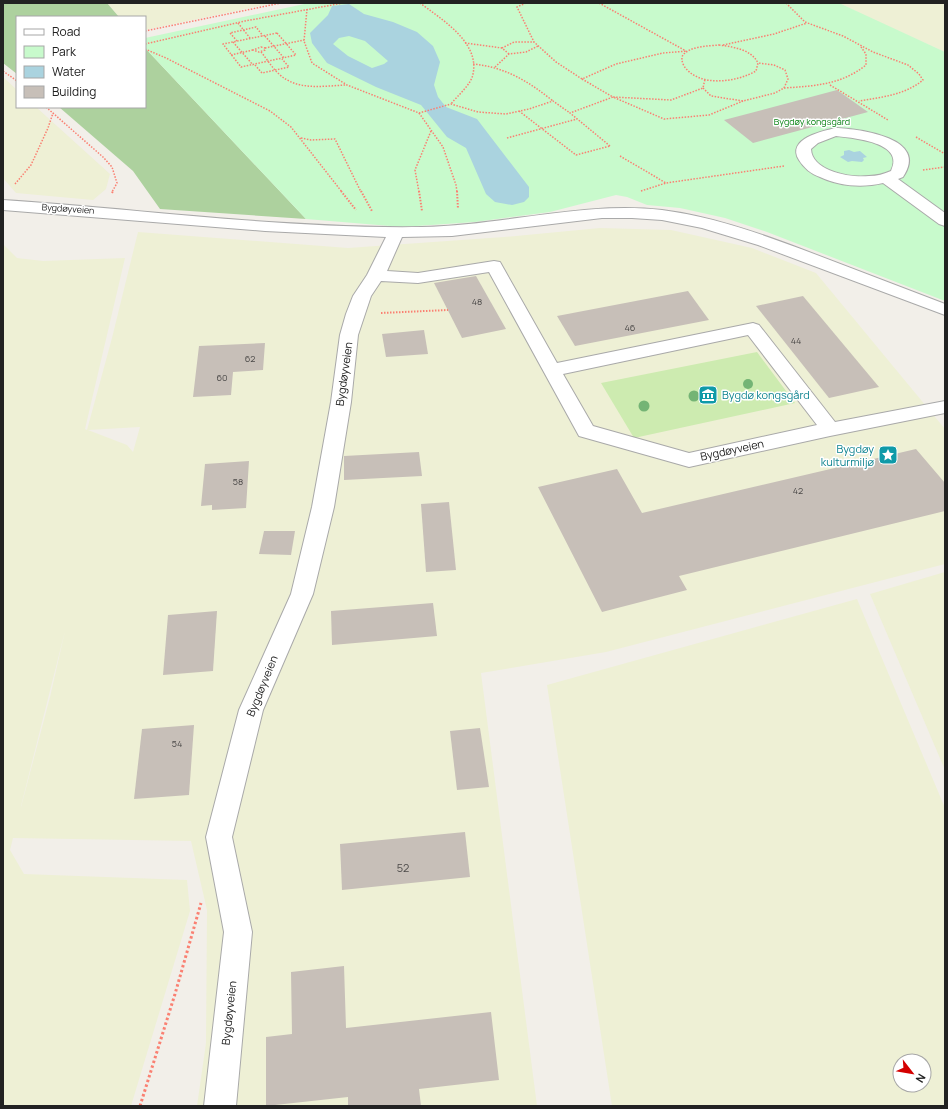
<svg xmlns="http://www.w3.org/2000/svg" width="948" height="1109" font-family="Manrope,sans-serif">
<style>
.farmland{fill:#eef0d5;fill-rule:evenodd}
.grass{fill:#cdebb0}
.forest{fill:#add19e}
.park{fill:#c8facc}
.water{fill:#aad3df;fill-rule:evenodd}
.building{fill:#c7bfb8}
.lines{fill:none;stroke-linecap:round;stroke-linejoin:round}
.minor-casing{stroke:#a9a9a9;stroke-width:2}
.path-far2{stroke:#fa8072;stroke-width:1.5;stroke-dasharray:1.5 1.5;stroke-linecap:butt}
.path-far1{stroke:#fa8072;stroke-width:2;stroke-dasharray:1.5 1.5;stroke-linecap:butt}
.path{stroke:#fa8072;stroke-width:3;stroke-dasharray:2.5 2.5;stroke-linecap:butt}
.minor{fill:#fff;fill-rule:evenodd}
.tree{fill:#74b475}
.labels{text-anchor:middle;stroke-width:3;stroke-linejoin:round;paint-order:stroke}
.far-park-label{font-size:9px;fill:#0c8416;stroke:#fff}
.far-street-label{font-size:9px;fill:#222;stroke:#fff}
.number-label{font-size:9px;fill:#4b4948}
.street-label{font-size:11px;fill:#222;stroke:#fff}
.culture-label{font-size:11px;fill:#0d838f;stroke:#fff;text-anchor:start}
.near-number-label{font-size:11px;fill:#4b4948}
</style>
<rect width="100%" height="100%" fill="#f2efe9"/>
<g class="farmland">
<path d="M 107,3 L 274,3 L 145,30 L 145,17 L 119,17 Z"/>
<path d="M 839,3 L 945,3 L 945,52 L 874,20 Z"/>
<path d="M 3,77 L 17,90 L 17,107 L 36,107 L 110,174 L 106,189 L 93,200 L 16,193 L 3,178 Z"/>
<path d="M 600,228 L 671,230 L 752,248 L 816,273 L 945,429 L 945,564 L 606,652 L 481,673 L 537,1106 L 197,1106 L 206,1043 L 207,910 L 191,841 L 13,838 L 10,850 L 24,874 L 187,880 L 190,911 L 131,1106 L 3,1106 L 3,244 L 17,258 L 43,261 L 125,258 L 85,429 L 87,430 L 112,338 L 138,232 L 348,248 L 504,237 ZM 140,427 L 133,452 L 127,445 L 88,430 ZM 65,631 L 50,697 L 21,807 L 21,806 Z"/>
<path d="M 945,572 L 945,770 L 870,594 Z"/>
<path d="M 857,599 L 945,808 L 945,1106 L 612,1106 L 547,685 ZM 900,1061 L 924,1061 L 924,1085 L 900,1085 Z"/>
</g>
<path class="grass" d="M 757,352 L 795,403 L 634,438 L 601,383 Z"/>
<g class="forest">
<path d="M 3,3 L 107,3 L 119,17 L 17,17 L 17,74 L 3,63 Z"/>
<path d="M 145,48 L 306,219 L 160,209 L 133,171 L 59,107 L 145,107 Z"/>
</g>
<path class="park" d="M 309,3 L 839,3 L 945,52 L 945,301 L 767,232 L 725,218 L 680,208 L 647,205 L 627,197 L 616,195 L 550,212 L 475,222 L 402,227 L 306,219 L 145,48 L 145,38 Z"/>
<g class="water">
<path d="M 349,4 L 364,14 L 393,22 L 417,32 L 433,46 L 440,62 L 434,85 L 438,97 L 446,107 L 477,119 L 529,187 L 529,197 L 524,202 L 512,205 L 495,202 L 486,194 L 466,148 L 447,137 L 421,105 L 376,87 L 327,63 L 312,43 L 310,33 L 328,15 L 332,6 ZM 349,36 L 365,41 L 388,61 L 384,64 L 372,68 L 348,56 L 333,44 L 339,38 Z"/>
<path d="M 849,150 L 854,152 L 860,151 L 867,157 L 863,158 L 864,160 L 862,162 L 852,161 L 848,162 L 840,157 L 844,155 L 844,151 Z"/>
</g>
<g class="building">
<path d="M 837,90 L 868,112 L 753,143 L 724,120 Z"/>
<path d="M 476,276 L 506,329 L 462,338 L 434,283 Z"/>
<path d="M 688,291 L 709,320 L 575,346 L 557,316 Z"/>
<path d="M 803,296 L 879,387 L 829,398 L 756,306 Z"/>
<path d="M 424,330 L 428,354 L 386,357 L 382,334 Z"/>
<path d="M 265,343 L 263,370 L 233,372 L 231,395 L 193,397 L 199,346 Z"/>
<path d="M 916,449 L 945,483 L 945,511 L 679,576 L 687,590 L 602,612 L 538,487 L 617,469 L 642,513 Z"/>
<path d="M 419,452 L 422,476 L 344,480 L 344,456 Z"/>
<path d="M 249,461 L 246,508 L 212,510 L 212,505 L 201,506 L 205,464 Z"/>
<path d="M 449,502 L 456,570 L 426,572 L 421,504 Z"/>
<path d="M 264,531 L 295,531 L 291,555 L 259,554 Z"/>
<path d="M 433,603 L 437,636 L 332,645 L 331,611 Z"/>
<path d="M 217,611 L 213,671 L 163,675 L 168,615 Z"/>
<path d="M 194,725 L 189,795 L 134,799 L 142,729 Z"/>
<path d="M 480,728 L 489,787 L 457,790 L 450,731 Z"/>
<path d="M 465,832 L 470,877 L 342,890 L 340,844 Z"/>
<path d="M 344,966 L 346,1028 L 491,1012 L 499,1080 L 419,1089 L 421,1106 L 348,1106 L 348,1097 L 266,1106 L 266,1037 L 292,1034 L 291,972 Z"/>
</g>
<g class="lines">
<g class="minor-casing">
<g id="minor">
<path d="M 836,128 C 860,129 930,138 903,177 L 898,179 L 945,213 L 945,226 L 939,224 L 883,183 C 862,188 839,186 820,177 C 811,174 804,168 799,160 C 786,139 822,131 836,128 ZM 836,136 C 853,138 906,142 891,171 C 884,174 877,176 869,176 C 852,178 812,172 811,149 L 818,143 Z"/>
<path d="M 3,200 C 142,209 282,229 422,227 C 502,226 581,201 662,210 C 709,216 756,232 801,249 C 849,267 897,286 945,304 L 945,315 L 758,245 L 702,228 L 662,220 L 632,218 L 602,218 L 452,236 L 402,237 L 387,271 L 418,273 L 494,261 L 500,262 L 557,363 L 753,323 L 759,325 L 835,422 L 945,401 L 945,413 L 830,436 L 689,467 L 579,436 L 489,272 L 418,283 L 381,281 L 371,296 L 358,335 L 351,402 L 334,507 L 313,594 L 263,710 L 232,837 L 252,932 L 236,1106 L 204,1106 L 224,932 L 206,837 L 239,710 L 291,594 L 312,507 L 331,402 L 340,335 L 346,314 L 353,296 L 367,275 L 386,237 L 265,231 L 3,210 ZM 748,335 L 817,425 L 689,453 L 593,426 L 563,374 Z"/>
</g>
</g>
<g class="path-far2">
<path d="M 420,3 C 441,19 480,42 473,74 C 471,85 458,95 451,104"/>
<path d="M 526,3 L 517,7 L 534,42 L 556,62 L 582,79 L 616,64 L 663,53 L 687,51"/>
<path d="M 599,3 L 686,51"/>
<path d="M 786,3 L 805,22 L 843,36 L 873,52 L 908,65 L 919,74 L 923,80 C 905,95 882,97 859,101"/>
<path d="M 307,9 L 304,41 L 312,63 L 347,85 L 419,113 L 451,104 L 478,112 L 506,114 L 529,109 L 553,101 L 570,113"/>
<path d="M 238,23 L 250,38"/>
<path d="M 145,31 L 281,3"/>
<path d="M 277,33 L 296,55 L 241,67 L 223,44 Z"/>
<path d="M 265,36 L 284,58"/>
<path d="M 237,41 L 230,33 L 256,27 L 263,36"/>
<path d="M 233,42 L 253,65"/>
<path d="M 465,43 L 502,48"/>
<path d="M 145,44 L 245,21 L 343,3"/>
<path d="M 719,45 C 733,47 751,49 758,63 L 756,71 C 737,82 699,88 684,66 C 682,62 681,58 683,55 C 690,46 709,46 719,45 Z"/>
<path d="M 723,45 L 774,34 L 807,23"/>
<path d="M 261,47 L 265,48 L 265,50 L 259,52 L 253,50 Z"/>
<path d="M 265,48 L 304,40"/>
<path d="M 145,49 L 166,58 L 270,111 L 291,127 L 342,192"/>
<path d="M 261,52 C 267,59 272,68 279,74 C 297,91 323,86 346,85"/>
<path d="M 509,54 L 502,48 L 514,42 L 534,42"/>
<path d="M 231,55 L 253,50"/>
<path d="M 473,64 C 505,67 528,81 553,101"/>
<path d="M 255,65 L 262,73 L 289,67 L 282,59"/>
<path d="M 495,67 L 509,54 L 526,52 L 538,46"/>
<path d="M 3,71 L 17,81"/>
<path d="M 582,79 L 613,97 L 671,100 L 703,88 L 705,79"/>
<path d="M 830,85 L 888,120"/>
<path d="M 703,88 L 711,96 L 743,101 L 775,93 L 784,88 L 788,79 L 785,70 L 774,65 L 758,63"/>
<path d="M 784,88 C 814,86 841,85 866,65 L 866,54 L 861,47"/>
<path d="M 46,107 L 103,157 L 112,167 L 117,183 L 112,192"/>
<path d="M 519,111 L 576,155 L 610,146"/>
<path d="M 419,113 L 443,147 L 456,185 L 457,192"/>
<path d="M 916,137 L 945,154"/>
<path d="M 301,138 L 311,140 L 335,139 L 361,192"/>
<path d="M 507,138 L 577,119"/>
<path d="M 610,146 L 570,113 L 613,97 L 664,119 L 709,115 L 743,101"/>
<path d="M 620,156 L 666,183 L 784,166"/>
<path d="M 923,170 L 945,167"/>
<path d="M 15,184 L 31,165 L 48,128 L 53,113"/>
<path d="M 641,191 L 666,183"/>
<path d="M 419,192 L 415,170 L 431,131"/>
</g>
<g class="path-far1">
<path d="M 341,191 L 356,210"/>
<path d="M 361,191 L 372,211"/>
<path d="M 419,191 L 422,211"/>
<path d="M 457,191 L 458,209"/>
<path d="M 112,193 L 113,191"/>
<path d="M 381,313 L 448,310"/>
</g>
<path class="path" d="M 140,1106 L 175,994 L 201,903"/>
<use href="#minor" class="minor"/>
</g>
<g class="tree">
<circle cx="748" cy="384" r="5"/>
<circle cx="694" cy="396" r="5.5"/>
<circle cx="644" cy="406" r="5.5"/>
</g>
<defs>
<g id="museum-square" transform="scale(1)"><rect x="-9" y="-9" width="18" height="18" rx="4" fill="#0f9aa8" stroke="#fff"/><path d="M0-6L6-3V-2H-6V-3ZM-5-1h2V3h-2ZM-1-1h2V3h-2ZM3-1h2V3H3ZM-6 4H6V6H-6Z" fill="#fff"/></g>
<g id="sight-square" transform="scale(1)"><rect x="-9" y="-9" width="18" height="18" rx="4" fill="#0f9aa8" stroke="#fff"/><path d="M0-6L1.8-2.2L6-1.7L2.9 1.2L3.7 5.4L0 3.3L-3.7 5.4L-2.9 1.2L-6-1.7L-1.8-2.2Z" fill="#fff"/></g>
</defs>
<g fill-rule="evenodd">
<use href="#museum-square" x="708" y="395"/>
<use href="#sight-square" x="888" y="455"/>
</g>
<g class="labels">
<g class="far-park-label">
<text x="812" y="125">Bygdøy kongsgård</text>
</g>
<g class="far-street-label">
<text transform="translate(68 209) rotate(4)" y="3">Bygdøyveien</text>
</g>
<g class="number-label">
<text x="477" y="305">48</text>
<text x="630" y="331">46</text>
<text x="796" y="344">44</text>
<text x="250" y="362">62</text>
<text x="222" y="381">60</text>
<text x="238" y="485">58</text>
<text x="798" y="494">42</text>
<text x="177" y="747">54</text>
</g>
<g class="street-label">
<text transform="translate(344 374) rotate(-82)" y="4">Bygdøyveien</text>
<text transform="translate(732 450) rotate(-12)" y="4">Bygdøyveien</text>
<text transform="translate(262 686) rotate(-68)" y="4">Bygdøyveien</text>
<text transform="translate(229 1013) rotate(-84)" y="4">Bygdøyveien</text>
</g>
<g class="culture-label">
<text x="722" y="399">Bygdø kongsgård</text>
<text x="874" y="453" text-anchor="end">Bygdøy<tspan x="874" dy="13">kulturmiljø</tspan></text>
</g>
<g class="near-number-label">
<text x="403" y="872">52</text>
</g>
</g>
<rect width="948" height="1109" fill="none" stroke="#222222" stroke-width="8"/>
<rect x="16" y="16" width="130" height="92" fill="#ffffff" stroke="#a7a7a7"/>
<rect x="24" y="29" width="20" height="6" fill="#ffffff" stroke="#a7a7a7"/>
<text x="52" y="36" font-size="12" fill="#222222">Road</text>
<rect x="24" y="46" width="20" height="12" fill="#c8facc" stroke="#a7a7a7"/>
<text x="52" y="56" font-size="12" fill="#222222">Park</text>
<rect x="24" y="66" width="20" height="12" fill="#aad3df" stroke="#a7a7a7"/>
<text x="52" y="76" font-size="12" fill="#222222">Water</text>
<rect x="24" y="86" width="20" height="12" fill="#c7bfb8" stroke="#a7a7a7"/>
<text x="52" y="96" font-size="12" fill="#222222">Building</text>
<g transform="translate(912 1073) rotate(121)"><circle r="19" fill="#ffffff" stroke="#a7a7a7"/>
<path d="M0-3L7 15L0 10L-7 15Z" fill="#d40000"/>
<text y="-6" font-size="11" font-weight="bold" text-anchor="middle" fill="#222222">N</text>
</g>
</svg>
